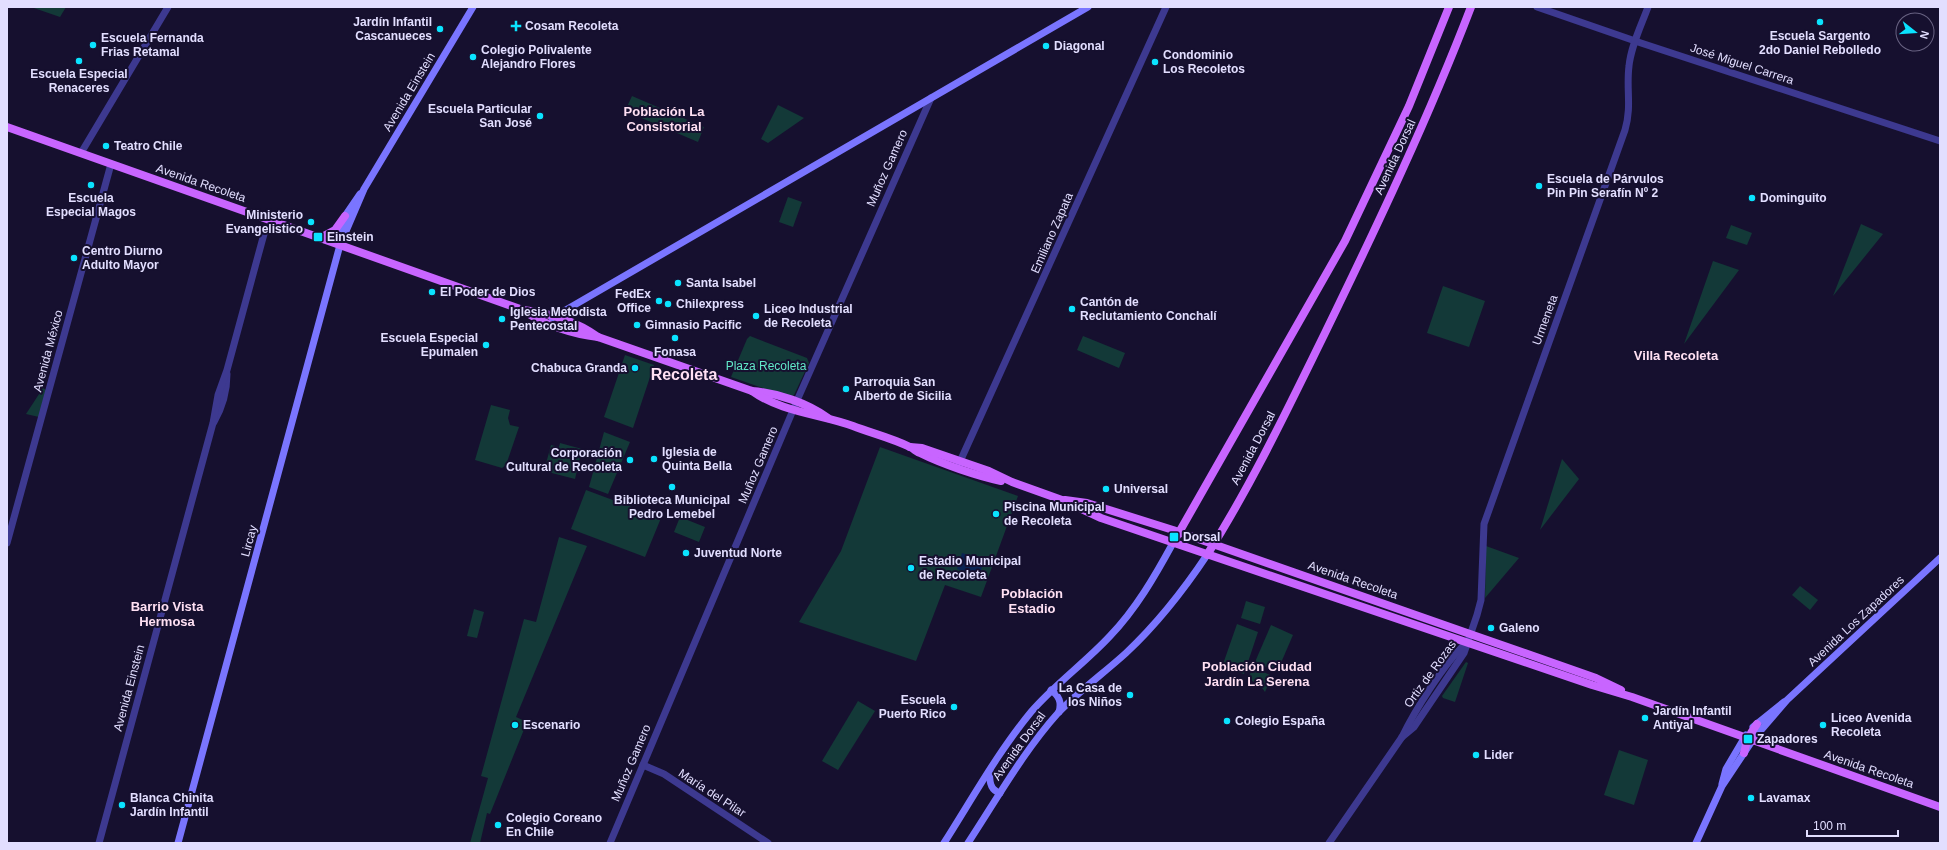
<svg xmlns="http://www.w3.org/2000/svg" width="1947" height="850" font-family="Helvetica,sans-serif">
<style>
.green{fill:#133938}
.water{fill:#0a2454}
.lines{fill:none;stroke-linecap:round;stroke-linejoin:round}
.tertiary{stroke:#3d3990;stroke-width:7}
.secondary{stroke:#7a75ff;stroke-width:7}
.primary{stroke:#c865ff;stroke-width:8}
.poi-dot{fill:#0ae3ff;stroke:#16102f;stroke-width:1.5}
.labels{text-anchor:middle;stroke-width:4;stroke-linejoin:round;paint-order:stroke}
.poi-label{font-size:12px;font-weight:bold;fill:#e2deff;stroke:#16102f;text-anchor:start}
.street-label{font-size:12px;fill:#e2deff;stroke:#16102f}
.park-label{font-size:12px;fill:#61e8c8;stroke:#16102f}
.neighbourhood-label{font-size:13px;font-weight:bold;fill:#ffe0f3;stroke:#16102f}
.district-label{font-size:16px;font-weight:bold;fill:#ffe0f3;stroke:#16102f}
</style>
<rect width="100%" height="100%" fill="#16102f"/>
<g class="green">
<path d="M 31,7 L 66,7 L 60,17 Z"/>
<path d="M 632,96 L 704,127 L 698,142 L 625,111 Z"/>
<path d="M 778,105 L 804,118 L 768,143 L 761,139 Z"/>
<path d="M 788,197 L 802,202 L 793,227 L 779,222 Z"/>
<path d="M 1861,224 L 1883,234 L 1833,296 Z"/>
<path d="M 1731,225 L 1752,233 L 1747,245 L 1726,238 Z"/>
<path d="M 1713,261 L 1739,270 L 1684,344 Z"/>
<path d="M 1443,286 L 1485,301 L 1469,347 L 1427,333 Z"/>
<path d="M 750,336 L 807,358 L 809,363 L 794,395 L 788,397 L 731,377 L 747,339 Z"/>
<path d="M 1083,336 L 1125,353 L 1119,368 L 1077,350 Z"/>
<path d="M 625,355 L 654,365 L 633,428 L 604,417 Z"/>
<path d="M 43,388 L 46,390 L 39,417 L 26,414 Z"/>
<path d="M 491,405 L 510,410 L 508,418 L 510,425 L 519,427 L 506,465 L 502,468 L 475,460 Z"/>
<path d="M 604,432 L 630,442 L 608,494 L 589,487 Z"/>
<path d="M 560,443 L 582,449 L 575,479 L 544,471 L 551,445 L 559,447 Z"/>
<path d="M 880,447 L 1018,496 L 981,597 L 945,585 L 916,661 L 799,622 L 841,551 Z"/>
<path d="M 1562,459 L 1579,479 L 1540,530 Z"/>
<path d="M 586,490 L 661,518 L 645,557 L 571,529 Z"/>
<path d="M 680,517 L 705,527 L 699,542 L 674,532 Z"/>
<path d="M 559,537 L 587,546 L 516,717 L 527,722 L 490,814 L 487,813 L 480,843 L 470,843 L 488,778 L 481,776 L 524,619 L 536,622 Z"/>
<path d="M 1486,546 L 1519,558 L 1485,598 Z"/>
<path d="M 1800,586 L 1818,600 L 1810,610 L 1792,595 Z"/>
<path d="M 1246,601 L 1265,607 L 1260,624 L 1241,618 Z"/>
<path d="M 474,609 L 484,612 L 477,638 L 467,636 Z"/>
<path d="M 1237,624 L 1258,632 L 1244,674 L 1222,667 Z"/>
<path d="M 1271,625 L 1293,635 L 1277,672 L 1255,662 Z"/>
<path d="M 1466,662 L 1468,663 L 1455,702 L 1443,698 L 1442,696 Z"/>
<path d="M 1253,667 L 1272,676 L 1265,692 L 1260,685 L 1248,679 Z"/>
<path d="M 858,701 L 875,711 L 838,770 L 822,761 Z"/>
<path d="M 1619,750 L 1648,760 L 1634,805 L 1604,795 Z"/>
</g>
<path class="water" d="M 962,553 L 984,560 L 979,577 L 957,569 Z"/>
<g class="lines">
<g class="tertiary">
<path d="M 1537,7 L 1641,43 L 1940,141"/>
<path d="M 81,153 L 168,7"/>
<path d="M 214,422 C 222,408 227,390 227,374"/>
<path d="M 958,466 L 1166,7"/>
<path d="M 7,543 L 111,164"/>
<path d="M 1402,737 L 1414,727 L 1464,653 L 1477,615 L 1481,600 L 1484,524 L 1625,130 C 1632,106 1626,89 1629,66 C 1631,46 1641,26 1648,7"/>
<path d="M 643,765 L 664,774 L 768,843"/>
<path d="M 99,843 L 213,423 L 218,395 L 227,370 L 264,234 L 267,229 L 277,222"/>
<path d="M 610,843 L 799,396 L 931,98"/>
<path d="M 1329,843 L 1402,737 C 1415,710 1444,664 1465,644"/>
</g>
<g class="secondary">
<path d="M 340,239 L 345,216 L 360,194"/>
<path d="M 552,318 L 1088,7"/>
<path d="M 1051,690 C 1059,696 1062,702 1059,712"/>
<path d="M 1753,727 L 1784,702"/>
<path d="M 990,771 C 989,781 990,790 1000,793"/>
<path d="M 1722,784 L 1726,769 L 1746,735"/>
<path d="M 178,843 L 340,245 L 364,189 L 473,7"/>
<path d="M 944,843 C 972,799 998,752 1031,712 C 1055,684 1085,663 1110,636 C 1136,609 1155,576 1173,543"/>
<path d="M 968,843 C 997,799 1023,752 1058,713 C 1079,691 1104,673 1126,653 C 1158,623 1183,591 1207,555"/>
<path d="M 1696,843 L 1722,786 L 1752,741 L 1762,729 L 1787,700 L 1940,558"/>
</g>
<g class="primary">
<path d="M 7,127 L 523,310 C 549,313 577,322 598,337"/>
<path d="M 320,238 L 335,230 L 345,216"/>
<path d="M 524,311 C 545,325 573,334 598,337 L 752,391 C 778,393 807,403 828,418"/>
<path d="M 752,391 C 781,412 820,414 853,426 C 871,433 892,438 910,447 C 914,449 917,452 920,453 C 942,464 977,476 1001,481"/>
<path d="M 910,447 L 922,448 L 989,471 L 1012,482 L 1062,500 L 1101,518 L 1592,685 L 1632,697 L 1940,807"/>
<path d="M 1065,500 L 1087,503 L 1173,530 L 1470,634 L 1596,678 L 1621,690"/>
<path d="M 1173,543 L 1345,241 L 1409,106 L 1449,7"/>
<path d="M 1207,555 C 1252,484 1288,408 1325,333 C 1377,226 1428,119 1471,7"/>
<path d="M 1744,738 L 1746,745 L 1744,753"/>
<path d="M 1752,741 L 1751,733 L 1757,724"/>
</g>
</g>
<g class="poi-dot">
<circle cx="1820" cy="22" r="4"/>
<path d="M514 20h4v4h4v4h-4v4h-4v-4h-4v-4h4z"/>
<circle cx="440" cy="29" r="4"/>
<circle cx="93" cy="45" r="4"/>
<circle cx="1046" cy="46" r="4"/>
<circle cx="473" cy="57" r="4"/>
<circle cx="79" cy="61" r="4"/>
<circle cx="1155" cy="62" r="4"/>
<circle cx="540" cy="116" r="4"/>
<circle cx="106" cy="146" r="4"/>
<circle cx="91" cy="185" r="4"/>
<circle cx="1539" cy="186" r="4"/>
<circle cx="1752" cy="198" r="4"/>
<circle cx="311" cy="222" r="4"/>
<rect x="313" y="232" width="10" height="10" rx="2"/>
<circle cx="74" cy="258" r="4"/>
<circle cx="678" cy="283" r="4"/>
<circle cx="432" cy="292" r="4"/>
<circle cx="659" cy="301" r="4"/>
<circle cx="668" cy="304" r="4"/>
<circle cx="1072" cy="309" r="4"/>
<circle cx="756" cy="316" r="4"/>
<circle cx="502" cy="319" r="4"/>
<circle cx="637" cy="325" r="4"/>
<circle cx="675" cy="338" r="4"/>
<circle cx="486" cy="345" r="4"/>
<circle cx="635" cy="368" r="4"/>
<circle cx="846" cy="389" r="4"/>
<circle cx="654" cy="459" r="4"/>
<circle cx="630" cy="460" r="4"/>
<circle cx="672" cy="487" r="4"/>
<circle cx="1106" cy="489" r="4"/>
<circle cx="996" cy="514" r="4"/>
<rect x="1169" y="532" width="10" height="10" rx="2"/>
<circle cx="686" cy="553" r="4"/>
<circle cx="911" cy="568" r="4"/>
<circle cx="1491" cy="628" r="4"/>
<circle cx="1130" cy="695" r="4"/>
<circle cx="954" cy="707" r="4"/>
<circle cx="1645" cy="718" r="4"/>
<circle cx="1227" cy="721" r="4"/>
<circle cx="515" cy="725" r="4"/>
<circle cx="1823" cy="725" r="4"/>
<rect x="1743" y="734" width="10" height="10" rx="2"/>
<circle cx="1476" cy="755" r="4"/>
<circle cx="1751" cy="798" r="4"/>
<circle cx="122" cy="805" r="4"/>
<circle cx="498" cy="825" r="4"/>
</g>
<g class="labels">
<g class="poi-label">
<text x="432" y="26" text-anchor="end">Jardín Infantil<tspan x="432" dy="14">Cascanueces</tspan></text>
<text x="525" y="30">Cosam Recoleta</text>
<text x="1820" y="40" text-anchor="middle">Escuela Sargento<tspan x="1820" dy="14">2do Daniel Rebolledo</tspan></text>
<text x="101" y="42">Escuela Fernanda<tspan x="101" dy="14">Frias Retamal</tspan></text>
<text x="1054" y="50">Diagonal</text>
<text x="481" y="54">Colegio Polivalente<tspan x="481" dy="14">Alejandro Flores</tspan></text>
<text x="1163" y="59">Condominio<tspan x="1163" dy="14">Los Recoletos</tspan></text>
<text x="79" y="78" text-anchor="middle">Escuela Especial<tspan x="79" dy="14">Renaceres</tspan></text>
<text x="532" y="113" text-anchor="end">Escuela Particular<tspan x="532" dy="14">San José</tspan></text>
<text x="114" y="150">Teatro Chile</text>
<text x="1547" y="183">Escuela de Párvulos<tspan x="1547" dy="14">Pin Pin Serafín Nº 2</tspan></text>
<text x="91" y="202" text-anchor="middle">Escuela<tspan x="91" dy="14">Especial Magos</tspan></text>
<text x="1760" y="202">Dominguito</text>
<text x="303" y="219" text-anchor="end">Ministerio<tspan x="303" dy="14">Evangelistico</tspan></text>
<text x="327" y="241">Einstein</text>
<text x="82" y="255">Centro Diurno<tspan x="82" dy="14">Adulto Mayor</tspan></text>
<text x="686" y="287">Santa Isabel</text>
<text x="440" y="296">El Poder de Dios</text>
<text x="651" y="298" text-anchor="end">FedEx<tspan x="651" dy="14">Office</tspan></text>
<text x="1080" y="306">Cantón de<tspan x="1080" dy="14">Reclutamiento Conchalí</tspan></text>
<text x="676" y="308">Chilexpress</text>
<text x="764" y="313">Liceo Industrial<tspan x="764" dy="14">de Recoleta</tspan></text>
<text x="510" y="316">Iglesia Metodista<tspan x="510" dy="14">Pentecostal</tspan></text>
<text x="645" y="329">Gimnasio Pacific</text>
<text x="478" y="342" text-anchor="end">Escuela Especial<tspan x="478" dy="14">Epumalen</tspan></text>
<text x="675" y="356" text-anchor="middle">Fonasa</text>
<text x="627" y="372" text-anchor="end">Chabuca Granda</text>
<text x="854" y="386">Parroquia San<tspan x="854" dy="14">Alberto de Sicilia</tspan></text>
<text x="662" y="456">Iglesia de<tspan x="662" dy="14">Quinta Bella</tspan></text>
<text x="622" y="457" text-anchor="end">Corporación<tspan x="622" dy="14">Cultural de Recoleta</tspan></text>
<text x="1114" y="493">Universal</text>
<text x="672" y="504" text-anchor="middle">Biblioteca Municipal<tspan x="672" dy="14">Pedro Lemebel</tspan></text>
<text x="1004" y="511">Piscina Municipal<tspan x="1004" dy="14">de Recoleta</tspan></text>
<text x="1183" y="541">Dorsal</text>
<text x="694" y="557">Juventud Norte</text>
<text x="919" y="565">Estadio Municipal<tspan x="919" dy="14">de Recoleta</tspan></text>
<text x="1499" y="632">Galeno</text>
<text x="1122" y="692" text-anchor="end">La Casa de<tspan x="1122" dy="14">los Niños</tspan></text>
<text x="946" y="704" text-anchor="end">Escuela<tspan x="946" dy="14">Puerto Rico</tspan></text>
<text x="1653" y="715">Jardín Infantil<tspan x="1653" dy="14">Antiyal</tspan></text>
<text x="1831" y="722">Liceo Avenida<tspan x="1831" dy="14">Recoleta</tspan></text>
<text x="1235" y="725">Colegio España</text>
<text x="523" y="729">Escenario</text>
<text x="1757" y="743">Zapadores</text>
<text x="1484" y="759">Lider</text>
<text x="130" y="802">Blanca Chinita<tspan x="130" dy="14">Jardín Infantil</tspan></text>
<text x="1759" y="802">Lavamax</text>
<text x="506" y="822">Colegio Coreano<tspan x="506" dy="14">En Chile</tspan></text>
</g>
<g class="street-label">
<text transform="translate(1742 64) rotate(18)" y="4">José Miguel Carrera</text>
<text transform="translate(409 92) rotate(-59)" y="4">Avenida Einstein</text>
<text transform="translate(1395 157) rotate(-65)" y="4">Avenida Dorsal</text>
<text transform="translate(887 168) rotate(-66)" y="4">Muñoz Gamero</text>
<text transform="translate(201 183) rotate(19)" y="4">Avenida Recoleta</text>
<text transform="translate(1052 233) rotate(-66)" y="4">Emiliano Zapata</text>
<text transform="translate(1545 320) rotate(-70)" y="4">Urmeneta</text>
<text transform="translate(48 351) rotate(-75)" y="4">Avenida México</text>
<text transform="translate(1253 448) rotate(-62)" y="4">Avenida Dorsal</text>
<text transform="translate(758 465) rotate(-67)" y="4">Muñoz Gamero</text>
<text transform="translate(249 541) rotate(-75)" y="4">Lircay</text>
<text transform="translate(1353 580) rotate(19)" y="4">Avenida Recoleta</text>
<text transform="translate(1856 621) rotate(-43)" y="4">Avenida Los Zapadores</text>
<text transform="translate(1430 674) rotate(-54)" y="4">Ortiz de Rozas</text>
<text transform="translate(129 688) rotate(-75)" y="4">Avenida Einstein</text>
<text transform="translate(1019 746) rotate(-54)" y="4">Avenida Dorsal</text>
<text transform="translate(631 763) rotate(-67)" y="4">Muñoz Gamero</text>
<text transform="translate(1869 769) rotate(19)" y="4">Avenida Recoleta</text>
<text transform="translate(712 793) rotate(33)" y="4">María del Pilar</text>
</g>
<g class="park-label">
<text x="766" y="370">Plaza Recoleta</text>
</g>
<g class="neighbourhood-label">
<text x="664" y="116">Población La<tspan x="664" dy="15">Consistorial</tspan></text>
<text x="1676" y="360">Villa Recoleta</text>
<text x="1032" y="598">Población<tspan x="1032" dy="15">Estadio</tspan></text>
<text x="167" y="611">Barrio Vista<tspan x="167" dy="15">Hermosa</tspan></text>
<text x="1257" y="671">Población Ciudad<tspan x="1257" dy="15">Jardín La Serena</tspan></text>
</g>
<g class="district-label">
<text x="684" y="380">Recoleta</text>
</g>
</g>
<rect width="1947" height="850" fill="none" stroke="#e2deff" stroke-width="16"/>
<g transform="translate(1915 32) rotate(107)"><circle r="19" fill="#16102f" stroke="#686282"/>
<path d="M0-3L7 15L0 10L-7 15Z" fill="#0ae3ff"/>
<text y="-6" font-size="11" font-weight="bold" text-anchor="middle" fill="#e2deff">N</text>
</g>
<path d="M1807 830v6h91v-6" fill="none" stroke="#e2deff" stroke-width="2"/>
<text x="1813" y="830" font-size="12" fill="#e2deff" stroke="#16102f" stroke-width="3" paint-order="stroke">100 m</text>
</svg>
